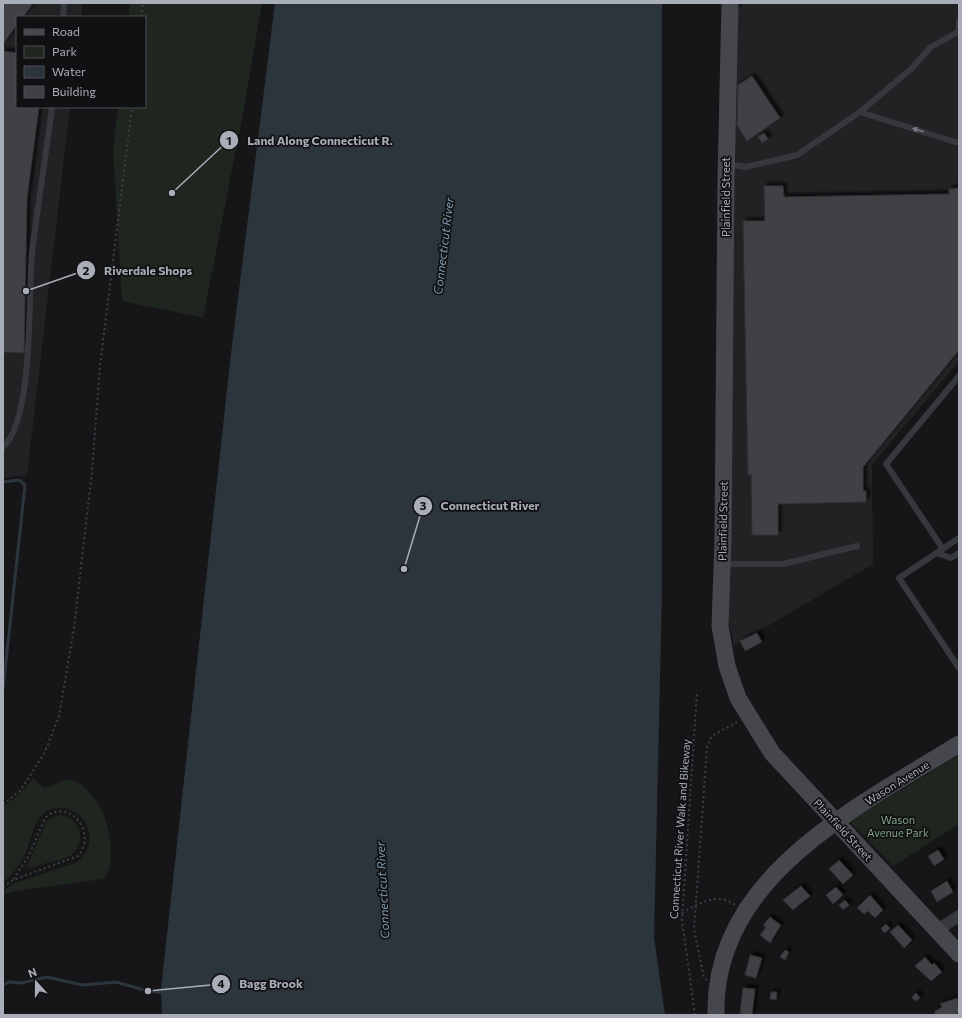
<svg xmlns="http://www.w3.org/2000/svg" width="962" height="1018" font-family="Commissioner,sans-serif">
<style>
.built{fill:#222225}
.green{fill:#1e261f}
.water{fill:#2c353c}
.lines{fill:none;stroke-linecap:round;stroke-linejoin:round}
.stream{stroke:#2c353c;stroke-width:3}
.building{fill:#404145;stroke:#303034;filter:url(#shadow)}
.path{stroke:#3d3f44;stroke-width:2;stroke-dasharray:2 3;stroke-linecap:butt}
.lane{stroke:#37383d;stroke-width:6}
.street{stroke:#37383d;stroke-width:12}
.secondary{stroke:#45474d;stroke-width:17}
.oneway{fill:#757881}
.labels{text-anchor:middle;stroke-width:3.5;stroke-linejoin:round;paint-order:stroke}
.street-label{font-size:11px;fill:#a8adb8;stroke:#111113}
.park-label{font-size:11px;fill:#7fa381;stroke:#111113}
.water-label{font-size:12px;font-style:italic;fill:#7f9bb3;stroke:#111113}
.leader{fill:none;stroke:#a8adb8;stroke-width:1.5}
.callout-dot{fill:#a8adb8;stroke:#111113;stroke-width:1.5}
.mark-label{font-size:12px;text-anchor:middle;font-weight:bold;fill:#111}
.callout-label{font-size:12px;text-anchor:middle;font-weight:bold;fill:#a8adb8;stroke:#111113;stroke-width:3.5;stroke-linejoin:round;paint-order:stroke}
</style>
<defs>
<filter id="shadow"><feDropShadow dx="3.5" dy="-3.5" stdDeviation="1" flood-color="#0009"/></filter>
</defs>
<rect width="100%" height="100%" fill="#161618"/>
<g class="built">
<path d="M 3,3 L 83,3 L 81,17 L 17,17 L 17,107 L 70,107 L 27,475 L 3,478 Z"/>
<path d="M 745,3 L 959,3 L 959,361 L 872,465 L 873,564 L 734,646 L 728,618 L 736,10 Z"/>
</g>
<g class="green">
<path d="M 130,3 L 262,3 L 243,114 L 203,318 L 122,301 L 113,149 L 118,107 L 145,107 L 145,17 L 128,17 Z"/>
<path d="M 959,755 L 959,824 L 893,866 L 849,821 Z"/>
<path d="M 33,778 L 44,788 C 55,786 67,775 79,783 C 87,788 97,801 101,809 C 109,823 118,868 103,879 L 15,891 L 3,895 L 3,891 L 15,883 L 75,863 C 109,840 78,795 47,811 C 33,818 31,843 24,856 C 19,866 12,876 3,882 L 3,806 C 16,799 24,790 33,778 Z"/>
<path d="M 61,815 C 84,819 87,848 66,858 L 28,868 L 27,866 L 46,822 L 51,818 Z"/>
</g>
<path class="water" d="M 275,3 L 662,3 L 662,591 L 654,937 L 665,1015 L 162,1015 L 161,989 L 231,354 Z"/>
<g class="lines">
<g class="stream">
<path d="M 3,482 L 19,480 L 25,485 L 3,689"/>
<path d="M 3,985 L 9,982 L 21,983 L 47,977 L 83,985 L 116,982 L 148,991 L 165,993"/>
</g>
</g>
<g class="building">
<path d="M 3,3 L 29,3 L 32,5 L 23,17 L 17,17 L 17,25 L 3,44 Z"/>
<path d="M 3,51 L 17,53 L 17,107 L 39,107 L 27,198 L 24,353 L 3,352 Z"/>
<path d="M 752,76 L 780,118 L 747,141 L 737,125 L 738,85 Z"/>
<path d="M 764,133 L 768,139 L 762,143 L 758,137 Z"/>
<path d="M 764,186 L 783,186 L 784,197 L 949,194 L 949,189 L 959,188 L 959,350 L 863,467 L 863,491 L 866,491 L 866,502 L 778,504 L 778,535 L 752,535 L 751,474 L 748,475 L 743,221 L 765,221 Z"/>
<path d="M 757,633 L 762,642 L 745,651 L 740,641 Z"/>
<path d="M 938,850 L 944,859 L 934,866 L 928,856 Z"/>
<path d="M 839,860 L 853,875 L 843,884 L 829,869 Z"/>
<path d="M 947,881 L 953,892 L 937,902 L 931,891 Z"/>
<path d="M 801,886 L 810,896 L 793,910 L 783,900 Z"/>
<path d="M 836,887 L 843,895 L 833,904 L 826,895 Z"/>
<path d="M 870,895 L 883,910 L 875,918 L 868,911 L 864,914 L 857,908 Z"/>
<path d="M 845,900 L 849,905 L 843,910 L 839,905 Z"/>
<path d="M 770,917 L 781,925 L 770,943 L 760,935 L 766,927 L 763,925 Z"/>
<path d="M 886,924 L 890,928 L 885,933 L 881,929 Z"/>
<path d="M 898,925 L 912,940 L 904,948 L 890,932 Z"/>
<path d="M 785,950 L 789,952 L 785,960 L 780,957 Z"/>
<path d="M 750,955 L 762,958 L 756,978 L 745,975 Z"/>
<path d="M 925,957 L 932,965 L 934,963 L 942,972 L 931,981 L 915,966 Z"/>
<path d="M 743,988 L 755,989 L 752,1015 L 740,1014 Z"/>
<path d="M 771,992 L 777,992 L 776,1000 L 770,999 Z"/>
<path d="M 916,993 L 920,998 L 915,1001 L 912,997 Z"/>
<path d="M 957,998 L 959,1012 L 954,1015 L 936,1015 L 934,1012 L 942,1007 L 940,1004 Z"/>
</g>
<g class="lines">
<g class="path">
<path d="M 141,17 L 143,3"/>
<path d="M 3,804 L 20,791 L 44,754 L 59,716 L 74,628 L 92,471 L 100,366 L 132,107"/>
<path d="M 3,887 L 13,880 L 78,856 C 98,833 69,796 45,818 L 29,855 L 13,880"/>
<path d="M 682,913 C 700,903 717,892 735,905"/>
<path d="M 707,980 L 704,978 L 694,929 L 707,747 L 712,736 L 737,722"/>
<path d="M 695,1015 L 682,920 L 697,691"/>
</g>
<g class="lane">
<path d="M 63,17 L 64,3"/>
<path d="M 959,21 L 959,33"/>
<path d="M 860,112 L 955,142 L 959,142"/>
<path d="M 728,164 L 746,167 L 797,155 L 860,112 L 911,69 L 931,47 L 958,32"/>
<path d="M 3,447 C 34,419 28,296 32,252 C 38,204 46,155 52,107"/>
<path d="M 959,538 L 899,578 L 959,668"/>
<path d="M 943,549 L 886,464 L 959,376"/>
<path d="M 937,553 L 951,558 L 959,553"/>
<path d="M 724,564 L 783,564 L 857,546"/>
</g>
<path class="street" d="M 937,930 L 959,916"/>
<g class="secondary">
<path d="M 730,3 L 726,180 L 723,539 L 720,626 L 727,666 L 738,698 L 772,753 L 959,954"/>
<path d="M 716,1015 C 712,877 859,806 959,744"/>
</g>
</g>
<defs><path id="oneway-solid" d="M-6-.8H1V-3.2L6.5 0L1 3.2V.8H-6Z"/></defs>
<use class="oneway" href="#oneway-solid" transform="translate(918 130) rotate(-162)"/>
<g class="labels">
<g class="street-label">
<text transform="translate(726 197) rotate(-90)" y="4">Plainfield Street</text>
<text transform="translate(723 521) rotate(-89)" y="4">Plainfield Street</text>
<text transform="translate(897 783) rotate(-32)" y="4">Wason Avenue</text>
<text transform="translate(680 829) rotate(-86)" y="4">Connecticut River Walk and Bikeway</text>
<text transform="translate(843 830) rotate(47)" y="4">Plainfield Street</text>
</g>
<g class="park-label">
<text x="898" y="824">Wason<tspan x="898" dy="13">Avenue Park</tspan></text>
</g>
<g class="water-label">
<text transform="translate(444 246) rotate(-83)" y="4">Connecticut River</text>
<text transform="translate(383 890) rotate(-93)" y="4">Connecticut River</text>
</g>
</g>
<path class="leader" d="M172 193L229 140M26 291L86 270M404 569L423 506M148 991L221 984"/>
<g class="callout-dot">
<circle cx="172" cy="193" r="4"/>
<circle cx="26" cy="291" r="4"/>
<circle cx="404" cy="569" r="4"/>
<circle cx="148" cy="991" r="4"/>
<circle cx="229" cy="140" r="10"/>
<circle cx="86" cy="270" r="10"/>
<circle cx="423" cy="506" r="10"/>
<circle cx="221" cy="984" r="10"/>
</g>
<g class="mark-label">
<text x="229" y="145">1</text>
<text x="86" y="275">2</text>
<text x="423" y="510">3</text>
<text x="221" y="988">4</text>
</g>
<g class="callout-label">
<text x="320" y="145">Land Along Connecticut R.</text>
<text x="148" y="275">Riverdale Shops</text>
<text x="490" y="510">Connecticut River</text>
<text x="271" y="988">Bagg Brook</text>
</g>
<rect width="962" height="1018" fill="none" stroke="#a8adb8" stroke-width="8"/>
<rect x="16" y="16" width="130" height="92" fill="#111113" stroke="#4d4f55"/>
<rect x="24" y="29" width="20" height="6" fill="#45474d" stroke="#4d4f55"/>
<text x="52" y="36" font-size="12" fill="#a8adb8">Road</text>
<rect x="24" y="46" width="20" height="12" fill="#1e261f" stroke="#4d4f55"/>
<text x="52" y="56" font-size="12" fill="#a8adb8">Park</text>
<rect x="24" y="66" width="20" height="12" fill="#2c353c" stroke="#4d4f55"/>
<text x="52" y="76" font-size="12" fill="#a8adb8">Water</text>
<rect x="24" y="86" width="20" height="12" fill="#404145" stroke="#4d4f55"/>
<text x="52" y="96" font-size="12" fill="#a8adb8">Building</text>
<g transform="translate(36 982) rotate(339)" stroke="#111113" stroke-width="3" paint-order="stroke">
<path d="M0-3L7 15L0 10L-7 15Z" fill="#a8adb8"/>
<text y="-6" font-size="11" font-weight="bold" text-anchor="middle" fill="#a8adb8">N</text>
</g>
</svg>
